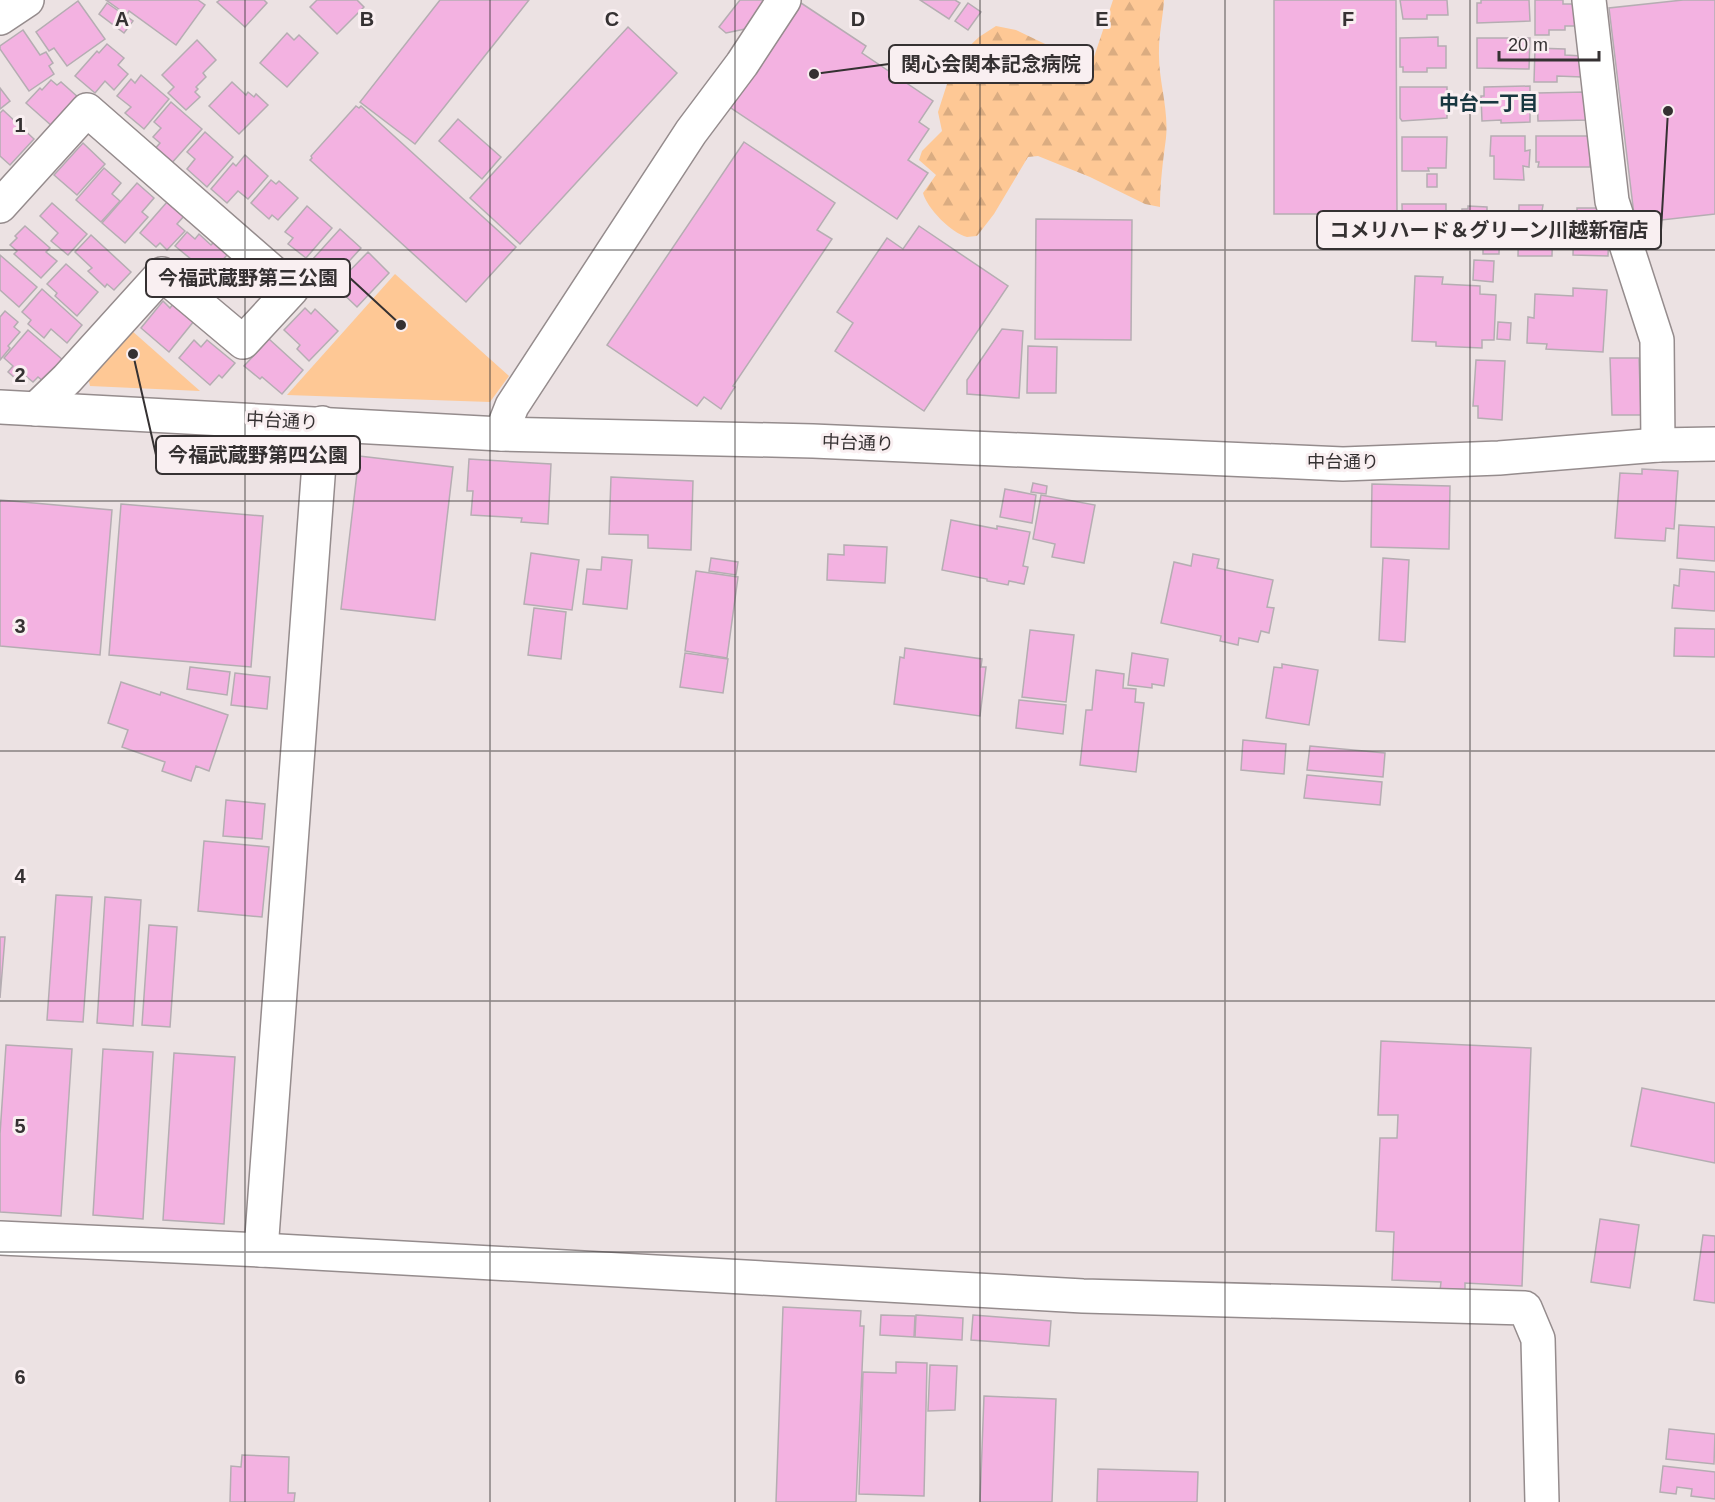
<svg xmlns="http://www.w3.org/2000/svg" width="1715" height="1502" font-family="Helvetica,'Noto Sans JP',sans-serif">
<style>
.green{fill:#fec895}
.forest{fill:url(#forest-firs)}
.building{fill:#f3b2e1;stroke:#b5adb2;stroke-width:1.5}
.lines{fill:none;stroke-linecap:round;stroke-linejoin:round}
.minor-casing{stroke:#958c8d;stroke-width:36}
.minor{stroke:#fff;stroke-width:33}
.grid{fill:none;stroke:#353132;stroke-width:1.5;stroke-opacity:0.55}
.labels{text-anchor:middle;stroke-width:6;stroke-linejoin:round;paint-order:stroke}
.street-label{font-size:18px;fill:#353132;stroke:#f9eff1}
.neighbourhood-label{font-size:20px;font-weight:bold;fill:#183740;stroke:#f9eff1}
.grid-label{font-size:20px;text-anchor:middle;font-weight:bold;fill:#353132;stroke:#f9eff1;stroke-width:6;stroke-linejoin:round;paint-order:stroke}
.leader{fill:none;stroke:#353132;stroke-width:2}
.callout-dot{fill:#353132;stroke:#f9eff1;stroke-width:2}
.callout{fill:#f9eff1;stroke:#353132;stroke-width:2}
.callout-label{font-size:20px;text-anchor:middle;font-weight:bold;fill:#353132}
</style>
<defs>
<pattern id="forest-firs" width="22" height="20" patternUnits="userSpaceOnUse" patternTransform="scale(1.5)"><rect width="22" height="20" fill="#fec895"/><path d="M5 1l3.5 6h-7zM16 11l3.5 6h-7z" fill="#daac81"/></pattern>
</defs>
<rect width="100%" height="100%" fill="#ece2e3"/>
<g class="green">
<path d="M 395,274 L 509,376 L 490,402 L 287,395 Z"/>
<path d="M 131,330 L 200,391 L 90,386 L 88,377 Z"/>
</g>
<path class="forest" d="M 1113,0 L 1164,0 C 1163,17 1159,34 1159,50 C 1158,80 1169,108 1166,138 C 1163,161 1160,183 1160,207 L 1145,204 L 1090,177 L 1038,156 L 1028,157 L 994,214 L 977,236 C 973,236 970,237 967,237 C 951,233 927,208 923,193 L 936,175 L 919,160 L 922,151 L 942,131 L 938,112 L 947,84 L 960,55 L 979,37 L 996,26 L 1016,30 L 1091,66 Z"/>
<g class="building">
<path d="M 106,0 L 198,0 L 205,5 L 176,45 L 129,11 L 127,15 Z"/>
<path d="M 220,0 L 264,0 L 267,3 L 245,27 L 217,2 Z"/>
<path d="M 317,0 L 357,0 L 364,7 L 337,34 L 310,7 Z"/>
<path d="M 440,0 L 529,0 L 415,144 L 360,102 Z"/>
<path d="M 740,0 L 765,0 L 745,29 L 726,33 L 719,27 Z"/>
<path d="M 920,0 L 955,0 L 960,3 L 949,19 Z"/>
<path d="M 1274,0 L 1396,0 L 1397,213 L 1363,213 L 1364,224 L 1335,224 L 1334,214 L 1274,214 Z"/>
<path d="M 1400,0 L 1447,0 L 1448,15 L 1427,15 L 1427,19 L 1403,19 Z"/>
<path d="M 1481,0 L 1529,0 L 1530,21 L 1477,23 L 1477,3 L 1481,3 Z"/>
<path d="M 1535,0 L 1563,0 L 1563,4 L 1579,4 L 1579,26 L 1565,26 L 1565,30 L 1549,30 L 1549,35 L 1535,35 Z"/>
<path d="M 1683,0 L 1715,0 L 1715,214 L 1635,223 L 1609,8 Z"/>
<path d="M 78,1 L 105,39 L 67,66 L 54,48 L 49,51 L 36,32 Z"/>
<path d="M 798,1 L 866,46 L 862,53 L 933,101 L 919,122 L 929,129 L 908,160 L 928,173 L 897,219 L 728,106 Z"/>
<path d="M 107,3 L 133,21 L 124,33 L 99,14 Z"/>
<path d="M 968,3 L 981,12 L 968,30 L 955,21 Z"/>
<path d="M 628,27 L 677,73 L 520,244 L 470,198 Z"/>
<path d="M 23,30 L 40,55 L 46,52 L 53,63 L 49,66 L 54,74 L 29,91 L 0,49 L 0,46 Z"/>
<path d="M 287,33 L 294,40 L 299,35 L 318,53 L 287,87 L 260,63 Z"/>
<path d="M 1438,37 L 1438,46 L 1446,46 L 1446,68 L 1427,68 L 1427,72 L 1403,72 L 1403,67 L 1400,67 L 1400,38 Z"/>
<path d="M 1477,38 L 1530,38 L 1529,69 L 1477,68 Z"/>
<path d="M 197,40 L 216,60 L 203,73 L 206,77 L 196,87 L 198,89 L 195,92 L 200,97 L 186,110 L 168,93 L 174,87 L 162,75 Z"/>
<path d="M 107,44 L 124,58 L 118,65 L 128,74 L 114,90 L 105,81 L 95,93 L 75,76 L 97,51 L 99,53 Z"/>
<path d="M 1535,48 L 1565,49 L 1565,55 L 1582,56 L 1582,77 L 1557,76 L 1557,82 L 1534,82 Z"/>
<path d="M 141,75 L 169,99 L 144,129 L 125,113 L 131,107 L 117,96 L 131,79 L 135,83 Z"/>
<path d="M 51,80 L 57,85 L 61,82 L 79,98 L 53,127 L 26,103 L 40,88 L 42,90 Z"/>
<path d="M 232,82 L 246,95 L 248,92 L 254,97 L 256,94 L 268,105 L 239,134 L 209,106 Z"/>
<path d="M 1530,86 L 1530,122 L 1501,123 L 1501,120 L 1482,121 L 1481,96 L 1484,96 L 1484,87 Z"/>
<path d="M 1400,87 L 1447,87 L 1447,118 L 1402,121 L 1400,118 Z"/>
<path d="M 0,88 L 10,101 L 0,109 Z"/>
<path d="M 1585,92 L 1590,120 L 1538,121 L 1537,93 Z"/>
<path d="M 171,102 L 202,129 L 170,165 L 153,151 L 160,143 L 153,137 L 161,128 L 154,122 Z"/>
<path d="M 356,106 L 359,108 L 361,106 L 516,247 L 466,302 L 310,160 L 312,158 L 311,156 Z"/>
<path d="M 3,110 L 34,139 L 10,165 L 0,156 L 0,113 Z"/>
<path d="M 458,119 L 501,157 L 482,179 L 439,141 Z"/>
<path d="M 205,132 L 233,157 L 207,187 L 187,169 L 195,159 L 187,152 Z"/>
<path d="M 1491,136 L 1525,136 L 1525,151 L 1530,150 L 1529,167 L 1523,166 L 1524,180 L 1494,179 L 1494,156 L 1490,156 Z"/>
<path d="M 1536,136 L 1590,136 L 1590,167 L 1538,167 L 1539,162 L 1536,162 Z"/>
<path d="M 1402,137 L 1447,137 L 1446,168 L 1428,168 L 1429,171 L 1402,171 Z"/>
<path d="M 744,142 L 835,203 L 817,230 L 832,239 L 733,386 L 735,387 L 721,409 L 704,397 L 697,406 L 607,345 Z"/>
<path d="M 83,143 L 105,164 L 77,195 L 54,175 Z"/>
<path d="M 245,155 L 268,176 L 248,199 L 238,191 L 227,203 L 211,189 L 233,163 L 236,166 Z"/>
<path d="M 104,168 L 121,183 L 112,194 L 120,201 L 101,222 L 76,200 Z"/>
<rect x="1427" y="174" width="10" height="13"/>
<path d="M 271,180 L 276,184 L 279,181 L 298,198 L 278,220 L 272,215 L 269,219 L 251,203 Z"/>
<path d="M 137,183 L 154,198 L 142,212 L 148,217 L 125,243 L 102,223 Z"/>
<path d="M 167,202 L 184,216 L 177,224 L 185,231 L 167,250 L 160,243 L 156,247 L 140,233 Z"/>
<path d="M 52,203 L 87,234 L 68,255 L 51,241 L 58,233 L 40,216 Z"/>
<path d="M 1402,204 L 1446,204 L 1446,238 L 1403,238 Z"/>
<path d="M 1519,205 L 1543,205 L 1542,211 L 1553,211 L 1552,256 L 1518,256 Z"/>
<path d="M 307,206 L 332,228 L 306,258 L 288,244 L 293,238 L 285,232 Z"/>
<path d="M 1468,206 L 1487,207 L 1487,216 L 1500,216 L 1499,254 L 1483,254 L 1483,248 L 1463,248 L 1464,223 L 1461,223 L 1462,209 L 1468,209 Z"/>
<path d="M 1577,208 L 1604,208 L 1603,229 L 1609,229 L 1608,256 L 1573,255 L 1574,216 L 1577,217 Z"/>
<path d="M 1036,219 L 1132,220 L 1131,340 L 1035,339 Z"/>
<path d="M 25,226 L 50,248 L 46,252 L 57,261 L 41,278 L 14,254 L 17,251 L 10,245 L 17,238 L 15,236 Z"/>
<path d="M 919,226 L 1008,286 L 924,411 L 835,351 L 853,323 L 837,312 L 887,238 L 903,249 Z"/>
<path d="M 340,229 L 361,248 L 333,279 L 312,260 Z"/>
<path d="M 187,232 L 195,239 L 199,234 L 211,245 L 214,242 L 228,254 L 206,278 L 190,264 L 192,260 L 175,246 Z"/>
<path d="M 91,235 L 131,272 L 114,290 L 107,284 L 105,287 L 88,271 L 92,268 L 75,252 Z"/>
<path d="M 368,252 L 389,273 L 357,307 L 335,286 Z"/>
<path d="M 0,255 L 37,287 L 19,307 L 0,290 Z"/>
<path d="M 1474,260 L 1494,261 L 1493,282 L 1473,280 Z"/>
<path d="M 66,264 L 98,292 L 77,316 L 55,296 L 57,293 L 47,284 Z"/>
<path d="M 1415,276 L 1443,277 L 1442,284 L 1480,286 L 1480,294 L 1496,295 L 1494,340 L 1482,340 L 1482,348 L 1436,346 L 1436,342 L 1412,341 Z"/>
<path d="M 1573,288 L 1607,290 L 1603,352 L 1546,349 L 1547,344 L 1527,343 L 1528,317 L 1534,318 L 1535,294 L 1573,296 Z"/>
<path d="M 42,289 L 82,325 L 67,343 L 51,329 L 44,338 L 28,324 L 31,320 L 22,312 Z"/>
<path d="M 163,301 L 170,308 L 173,304 L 194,321 L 169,352 L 141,328 Z"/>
<path d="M 305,308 L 311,314 L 315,309 L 338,331 L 309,361 L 297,349 L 300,345 L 284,330 Z"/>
<path d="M 5,311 L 18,322 L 14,327 L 20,332 L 8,346 L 10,348 L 0,360 L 0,317 Z"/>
<path d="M 1498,322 L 1511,323 L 1510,340 L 1497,339 Z"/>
<path d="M 1002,329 L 1023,331 L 1019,398 L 967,394 L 967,380 Z"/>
<path d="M 28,330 L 63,360 L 44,382 L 38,377 L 33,382 L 22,373 L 16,379 L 8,372 L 13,366 L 4,358 Z"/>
<path d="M 269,339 L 303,370 L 282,394 L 262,377 L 260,379 L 244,366 Z"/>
<path d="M 194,340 L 201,347 L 207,340 L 235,363 L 222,378 L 219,375 L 210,385 L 179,358 Z"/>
<path d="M 1028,346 L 1057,347 L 1056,393 L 1027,393 Z"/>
<path d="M 1610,358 L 1639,358 L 1641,415 L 1612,415 Z"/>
<path d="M 1476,360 L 1505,361 L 1502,420 L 1478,418 L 1478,406 L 1473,406 Z"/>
<path d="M 359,456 L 453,467 L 435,620 L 341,609 Z"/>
<path d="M 469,459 L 551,464 L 548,524 L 521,522 L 522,518 L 471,515 L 473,491 L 467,491 Z"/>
<path d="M 1642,469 L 1678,471 L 1674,529 L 1666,528 L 1665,541 L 1615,538 L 1620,473 L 1642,474 Z"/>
<path d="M 611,477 L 693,481 L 691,550 L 648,548 L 648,535 L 609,534 Z"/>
<path d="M 1033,483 L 1047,486 L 1046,494 L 1031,492 Z"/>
<path d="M 1372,484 L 1450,486 L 1449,549 L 1371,547 Z"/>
<path d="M 1005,489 L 1036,495 L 1032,523 L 1000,517 Z"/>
<path d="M 1041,495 L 1095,505 L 1084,563 L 1052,557 L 1055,544 L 1033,539 Z"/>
<path d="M 0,500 L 112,510 L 100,655 L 0,646 Z"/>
<path d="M 121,504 L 263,516 L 251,667 L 109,655 Z"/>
<path d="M 951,520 L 997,529 L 997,526 L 1030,532 L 1023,566 L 1028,567 L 1024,584 L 1009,581 L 1008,585 L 987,581 L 987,579 L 942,570 Z"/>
<path d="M 1679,525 L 1715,527 L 1715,561 L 1677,558 Z"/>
<path d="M 844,545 L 887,547 L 885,583 L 827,580 L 828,554 L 844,555 Z"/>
<path d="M 531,553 L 579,560 L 572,610 L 524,604 Z"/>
<path d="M 1193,554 L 1219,559 L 1217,568 L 1273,580 L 1267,607 L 1274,608 L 1269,633 L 1261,631 L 1258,642 L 1239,638 L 1238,645 L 1220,641 L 1221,636 L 1161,623 L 1174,562 L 1191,566 Z"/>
<path d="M 602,557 L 632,560 L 627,609 L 583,604 L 587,569 L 601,570 Z"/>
<path d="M 711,558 L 738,562 L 736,575 L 709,571 Z"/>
<path d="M 1383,558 L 1409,560 L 1405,642 L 1379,640 Z"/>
<path d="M 1680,569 L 1715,572 L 1715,611 L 1672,608 L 1674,585 L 1679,586 Z"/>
<path d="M 696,571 L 738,577 L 727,658 L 685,651 Z"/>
<path d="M 534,608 L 566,612 L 561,659 L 528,655 Z"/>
<path d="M 1675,628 L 1715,629 L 1715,657 L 1674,656 Z"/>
<path d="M 1030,630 L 1074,635 L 1066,702 L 1022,697 Z"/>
<path d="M 905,648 L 982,659 L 981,667 L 986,667 L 980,716 L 894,704 L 900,657 L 904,658 Z"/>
<path d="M 685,653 L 728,659 L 723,693 L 680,687 Z"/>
<path d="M 1132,653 L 1168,659 L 1164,686 L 1152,684 L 1152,688 L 1128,685 Z"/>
<path d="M 1282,664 L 1318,670 L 1309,725 L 1266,718 L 1274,667 L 1282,668 Z"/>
<path d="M 190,667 L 230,672 L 227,695 L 187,689 Z"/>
<path d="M 1096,670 L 1124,674 L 1123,688 L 1136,689 L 1135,702 L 1144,703 L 1136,772 L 1080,765 L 1086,710 L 1092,710 Z"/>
<path d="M 235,673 L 270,677 L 267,709 L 231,705 Z"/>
<path d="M 121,682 L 160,695 L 161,692 L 228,715 L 209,771 L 196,766 L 191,781 L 162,771 L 165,762 L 122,747 L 128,730 L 108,723 Z"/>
<path d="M 1019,700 L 1066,705 L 1063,734 L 1016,728 Z"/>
<path d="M 1243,740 L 1286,744 L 1284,774 L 1241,770 Z"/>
<path d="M 1310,746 L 1385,753 L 1383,777 L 1307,770 Z"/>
<path d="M 1307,775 L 1382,782 L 1380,805 L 1304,798 Z"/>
<path d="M 226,800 L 265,804 L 262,839 L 223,836 Z"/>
<path d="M 204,841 L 269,847 L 262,917 L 198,911 Z"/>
<path d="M 56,895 L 92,897 L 83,1022 L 47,1020 Z"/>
<path d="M 105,897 L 141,900 L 133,1026 L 97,1023 Z"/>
<path d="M 149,925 L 177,927 L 170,1027 L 142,1025 Z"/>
<path d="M 0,937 L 5,937 L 0,998 Z"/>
<path d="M 1381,1041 L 1531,1048 L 1522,1286 L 1465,1283 L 1465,1292 L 1440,1291 L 1441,1282 L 1392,1280 L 1394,1232 L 1376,1231 L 1380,1138 L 1397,1138 L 1398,1115 L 1378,1115 Z"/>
<path d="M 6,1045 L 72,1049 L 61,1216 L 0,1212 L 0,1134 Z"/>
<path d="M 103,1049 L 153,1052 L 143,1219 L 93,1215 Z"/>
<path d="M 174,1053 L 235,1057 L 224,1224 L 163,1220 Z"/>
<path d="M 1642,1088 L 1715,1103 L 1715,1163 L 1631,1146 Z"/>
<path d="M 1600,1219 L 1639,1225 L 1630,1288 L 1591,1282 Z"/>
<path d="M 1703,1235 L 1715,1236 L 1715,1303 L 1694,1300 Z"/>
<path d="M 783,1307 L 861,1311 L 860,1326 L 864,1326 L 856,1502 L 776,1502 Z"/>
<path d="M 881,1315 L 915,1316 L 914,1337 L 880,1335 Z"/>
<path d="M 916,1315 L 963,1318 L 962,1340 L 915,1337 Z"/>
<path d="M 973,1315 L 1051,1321 L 1049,1346 L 971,1340 Z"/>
<path d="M 896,1362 L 927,1363 L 924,1496 L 859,1494 L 863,1372 L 896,1373 Z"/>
<path d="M 930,1365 L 957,1366 L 955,1410 L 928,1411 Z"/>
<path d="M 984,1396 L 1056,1399 L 1052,1502 L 980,1502 Z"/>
<path d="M 1669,1429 L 1715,1434 L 1714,1464 L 1666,1459 Z"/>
<path d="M 242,1455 L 289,1457 L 288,1493 L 295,1493 L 294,1502 L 230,1502 L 231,1466 L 241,1467 Z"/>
<path d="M 1663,1466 L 1715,1472 L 1715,1499 L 1691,1496 L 1692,1489 L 1677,1487 L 1676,1494 L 1660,1492 Z"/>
<path d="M 1098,1469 L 1198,1472 L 1197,1502 L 1097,1502 Z"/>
</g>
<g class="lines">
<g class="minor-casing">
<g id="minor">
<path d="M 1589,0 L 1612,201 L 1657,340 L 1658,445"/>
<path d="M 0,18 L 27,0"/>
<path d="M 0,206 L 87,110 L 292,289 L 243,342 L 162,274 L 67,379 L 36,409"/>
<path d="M 0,407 L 501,434 L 813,441 L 1343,464 L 1499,458 L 1658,445 L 1715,444"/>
<path d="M 501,434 L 512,406 L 691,132 L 742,64 L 784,0"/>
<path d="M 0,1238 L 261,1250 L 1083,1296 L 1525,1308 L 1538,1339 L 1542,1502"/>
<path d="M 261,1250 L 322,423"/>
</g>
</g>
<use href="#minor" class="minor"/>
</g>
<path class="grid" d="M 245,0 L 245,1502M 490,0 L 490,1502M 735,0 L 735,1502M 980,0 L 980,1502M 1225,0 L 1225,1502M 1470,0 L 1470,1502M 0,250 L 1715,250M 0,501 L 1715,501M 0,751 L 1715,751M 0,1001 L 1715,1001M 0,1252 L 1715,1252"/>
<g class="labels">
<g class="street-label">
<text transform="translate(282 421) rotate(3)" y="6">中台通り</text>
<text transform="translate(858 443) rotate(2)" y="6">中台通り</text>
<text x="1343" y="468">中台通り</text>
</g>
<g class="neighbourhood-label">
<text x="1489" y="110">中台一丁目</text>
</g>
</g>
<g class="grid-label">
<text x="122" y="26">A</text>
<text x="367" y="26">B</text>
<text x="612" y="26">C</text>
<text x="858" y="26">D</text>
<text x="1102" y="26">E</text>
<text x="1348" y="26">F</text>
<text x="20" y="132">1</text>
<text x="20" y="382">2</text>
<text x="20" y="633">3</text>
<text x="20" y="883">4</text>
<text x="20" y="1133">5</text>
<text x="20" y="1384">6</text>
</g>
<path class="leader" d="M814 74L889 64M1668 111L1661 230M401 325L350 278M133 354L156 455"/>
<g class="callout-dot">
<circle cx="814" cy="74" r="6"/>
<circle cx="1668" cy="111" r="6"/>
<circle cx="401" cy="325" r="6"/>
<circle cx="133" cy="354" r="6"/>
</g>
<g class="callout">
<rect x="889" y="45" width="204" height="38" rx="6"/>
<rect x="1317" y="211" width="344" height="38" rx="6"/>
<rect x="146" y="259" width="204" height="38" rx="6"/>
<rect x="156" y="436" width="204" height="38" rx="6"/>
</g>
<g class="callout-label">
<text x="991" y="71">関心会関本記念病院</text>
<text x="1489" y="237">コメリハード＆グリーン川越新宿店</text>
<text x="248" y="285">今福武蔵野第三公園</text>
<text x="258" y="462">今福武蔵野第四公園</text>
</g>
<path d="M1499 51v9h100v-9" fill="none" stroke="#353132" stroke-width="3"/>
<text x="1508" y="51" font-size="18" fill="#353132" stroke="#f9eff1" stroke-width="4.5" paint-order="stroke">20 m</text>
</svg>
